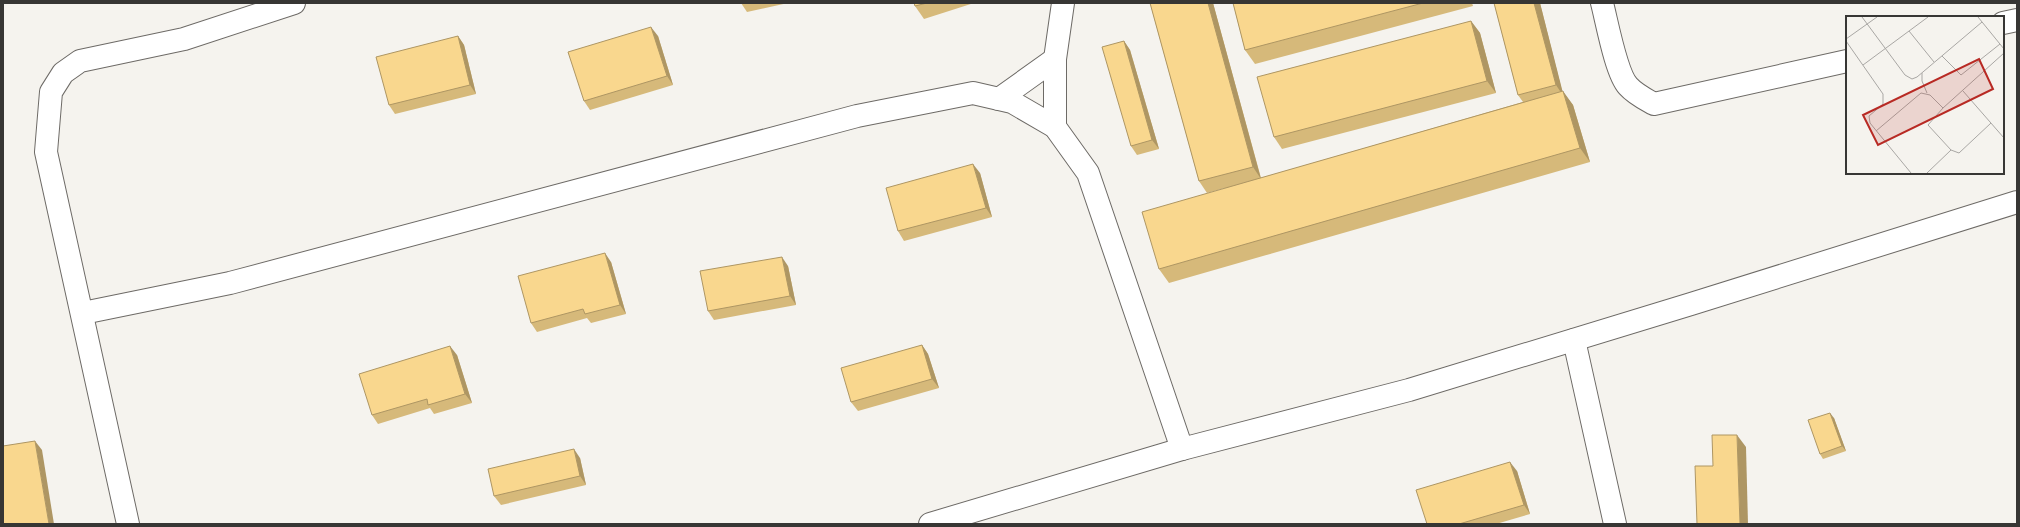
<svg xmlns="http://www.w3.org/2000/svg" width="2020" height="527" font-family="Arial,sans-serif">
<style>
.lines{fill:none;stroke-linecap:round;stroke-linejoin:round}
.street-casing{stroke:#6d6a66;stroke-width:24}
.street{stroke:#fff;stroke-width:22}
.wall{fill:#d6b97a}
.shaded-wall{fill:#ae9663}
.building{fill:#f9d78e;stroke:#ae9663}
.inset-road{fill:none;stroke:#a9a7a4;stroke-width:1}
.view{fill:#b82a24;fill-opacity:0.15;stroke:#b82a24;stroke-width:2}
.inset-edge{fill:none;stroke:#373634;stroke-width:2}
</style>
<rect width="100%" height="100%" fill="#f5f3ee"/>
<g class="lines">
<g class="street-casing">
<g id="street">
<path d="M 1602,3 C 1607,22 1616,73 1628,86 C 1635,94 1645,99 1654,104 L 1847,61"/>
<path d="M 2003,23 L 2017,20"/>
<path d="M 999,99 L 1055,59"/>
<path d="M 1055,127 L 1055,59 L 1063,3"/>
<path d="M 83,313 L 230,283 L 857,116 L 973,93 L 1012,102 L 1055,127 L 1088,173 L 1182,449 L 1409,390 L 1691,304 L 2017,202"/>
<path d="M 1574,340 L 1615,524"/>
<path d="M 128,524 L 46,152 L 51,92 L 63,73 L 80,61 L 184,39 L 294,3"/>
<path d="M 930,524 L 1182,449"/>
</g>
</g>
<use href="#street" class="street"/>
</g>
<g class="wall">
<path d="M 741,3 L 788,3 L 747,12 Z"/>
<path d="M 914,3 L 974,3 L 924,19 L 915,6 Z"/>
<path d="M 1150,3 L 1213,3 L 1261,178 L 1523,102 L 1518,95 L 1494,3 L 1540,3 L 1562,91 L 1573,105 L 1590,162 L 1169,283 L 1159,269 L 1225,188 L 1207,193 L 1199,181 Z"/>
<path d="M 1233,3 L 1472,3 L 1473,6 L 1255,64 L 1245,50 Z"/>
<path d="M 1471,21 L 1480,33 L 1496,93 L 1282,149 L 1274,137 Z"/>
<path d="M 458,36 L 464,45 L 476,94 L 395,114 L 389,105 Z"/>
<path d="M 658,36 L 673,85 L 590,110 L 584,101 Z"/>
<path d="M 1124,41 L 1130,50 L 1159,149 L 1137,155 L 1131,146 Z"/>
<path d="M 980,173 L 992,217 L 904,241 L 898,231 Z"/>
<path d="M 611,262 L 626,314 L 591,323 L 587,318 L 537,332 L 531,323 Z"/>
<path d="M 788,266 L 796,305 L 714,320 L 708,311 Z"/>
<path d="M 922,345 L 928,354 L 939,388 L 858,411 L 851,402 Z"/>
<path d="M 457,355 L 472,403 L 434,414 L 430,408 L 378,424 L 372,415 Z"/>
<path d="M 1834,418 L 1846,451 L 1823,459 L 1820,454 Z"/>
<path d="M 580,458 L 586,485 L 501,505 L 494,496 Z"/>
<path d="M 1517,471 L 1530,514 L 1496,524 L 1427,524 Z"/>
</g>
<g class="shaded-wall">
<path d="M 1208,3 L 1213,3 L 1261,179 L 1253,167 Z"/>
<path d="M 1534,3 L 1540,3 L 1564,97 L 1556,85 Z"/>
<path d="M 1471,21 L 1480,33 L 1496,93 L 1487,81 Z"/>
<path d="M 651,27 L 658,36 L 673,85 L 667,76 Z"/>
<path d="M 458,36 L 464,45 L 476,94 L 470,85 Z"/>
<path d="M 1124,41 L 1130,50 L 1159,149 L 1152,140 Z"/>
<path d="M 1563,91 L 1573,105 L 1590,162 L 1580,148 Z"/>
<path d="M 973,164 L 980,173 L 992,217 L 986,208 Z"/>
<path d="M 605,253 L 611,262 L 626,314 L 620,305 Z"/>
<path d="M 782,257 L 788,266 L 796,305 L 790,296 Z"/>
<path d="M 922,345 L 928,354 L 939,388 L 932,379 Z"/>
<path d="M 450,346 L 457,355 L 472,403 L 465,394 Z"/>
<path d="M 1830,413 L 1834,418 L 1846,451 L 1842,446 Z"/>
<path d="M 1737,435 L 1746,447 L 1748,524 L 1740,524 Z"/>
<path d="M 35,441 L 42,450 L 54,524 L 49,524 Z"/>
<path d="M 574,449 L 580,458 L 586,485 L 580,476 Z"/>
<path d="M 1510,462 L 1517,471 L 1530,514 L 1524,505 Z"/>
</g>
<g class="building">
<path d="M 914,3 L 927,3 L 915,6 Z"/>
<path d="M 1150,3 L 1208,3 L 1253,167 L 1199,181 Z"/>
<path d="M 1233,3 L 1423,3 L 1245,50 Z"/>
<path d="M 1494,3 L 1534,3 L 1556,85 L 1518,95 Z"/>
<path d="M 1471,21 L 1487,81 L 1274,137 L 1257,77 Z"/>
<path d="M 651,27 L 667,76 L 584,101 L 568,52 Z"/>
<path d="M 458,36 L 470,85 L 389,105 L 376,57 Z"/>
<path d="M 1124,41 L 1152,140 L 1131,146 L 1102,47 Z"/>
<path d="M 1563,91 L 1580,148 L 1159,269 L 1142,212 Z"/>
<path d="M 973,164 L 986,208 L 898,231 L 886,188 Z"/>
<path d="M 605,253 L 620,305 L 585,314 L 583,309 L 531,323 L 518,276 Z"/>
<path d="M 782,257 L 790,296 L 708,311 L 700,271 Z"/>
<path d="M 922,345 L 932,379 L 851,402 L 841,368 Z"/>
<path d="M 450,346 L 465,394 L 428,405 L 427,399 L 372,415 L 359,374 Z"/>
<path d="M 1830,413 L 1842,446 L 1820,454 L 1808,420 Z"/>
<path d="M 1712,435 L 1737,435 L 1740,524 L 1697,524 L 1695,466 L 1713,466 Z"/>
<path d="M 35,441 L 49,524 L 3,524 L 3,446 Z"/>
<path d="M 574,449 L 580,476 L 494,496 L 488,469 Z"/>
<path d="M 1510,462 L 1524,505 L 1459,524 L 1427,524 L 1416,490 Z"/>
</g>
<g transform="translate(1846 16)">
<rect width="158" height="158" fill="#f5f3ee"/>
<path class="inset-road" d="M 16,1 L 59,59 L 66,63 L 71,61 L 136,6M 132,1 L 158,33M 63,15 L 88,46M 0,23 L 31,1M 0,25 L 37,78 L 37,88 L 23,100 L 24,107 L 65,157M 96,40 L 115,59 L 154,28M 17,49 L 82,1M 76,57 L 76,65 L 81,77M 117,75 L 158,122M 30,115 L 75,77 L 84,79 L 97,92 L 158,37M 105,134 L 113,137 L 145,107M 81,157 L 105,134 L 82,109 L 97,92"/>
<path class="view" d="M 133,43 L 147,73 L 32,129 L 17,99 Z"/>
<rect width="158" height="158" class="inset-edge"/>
</g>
<rect width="2020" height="527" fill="none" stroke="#373634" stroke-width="8"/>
</svg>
